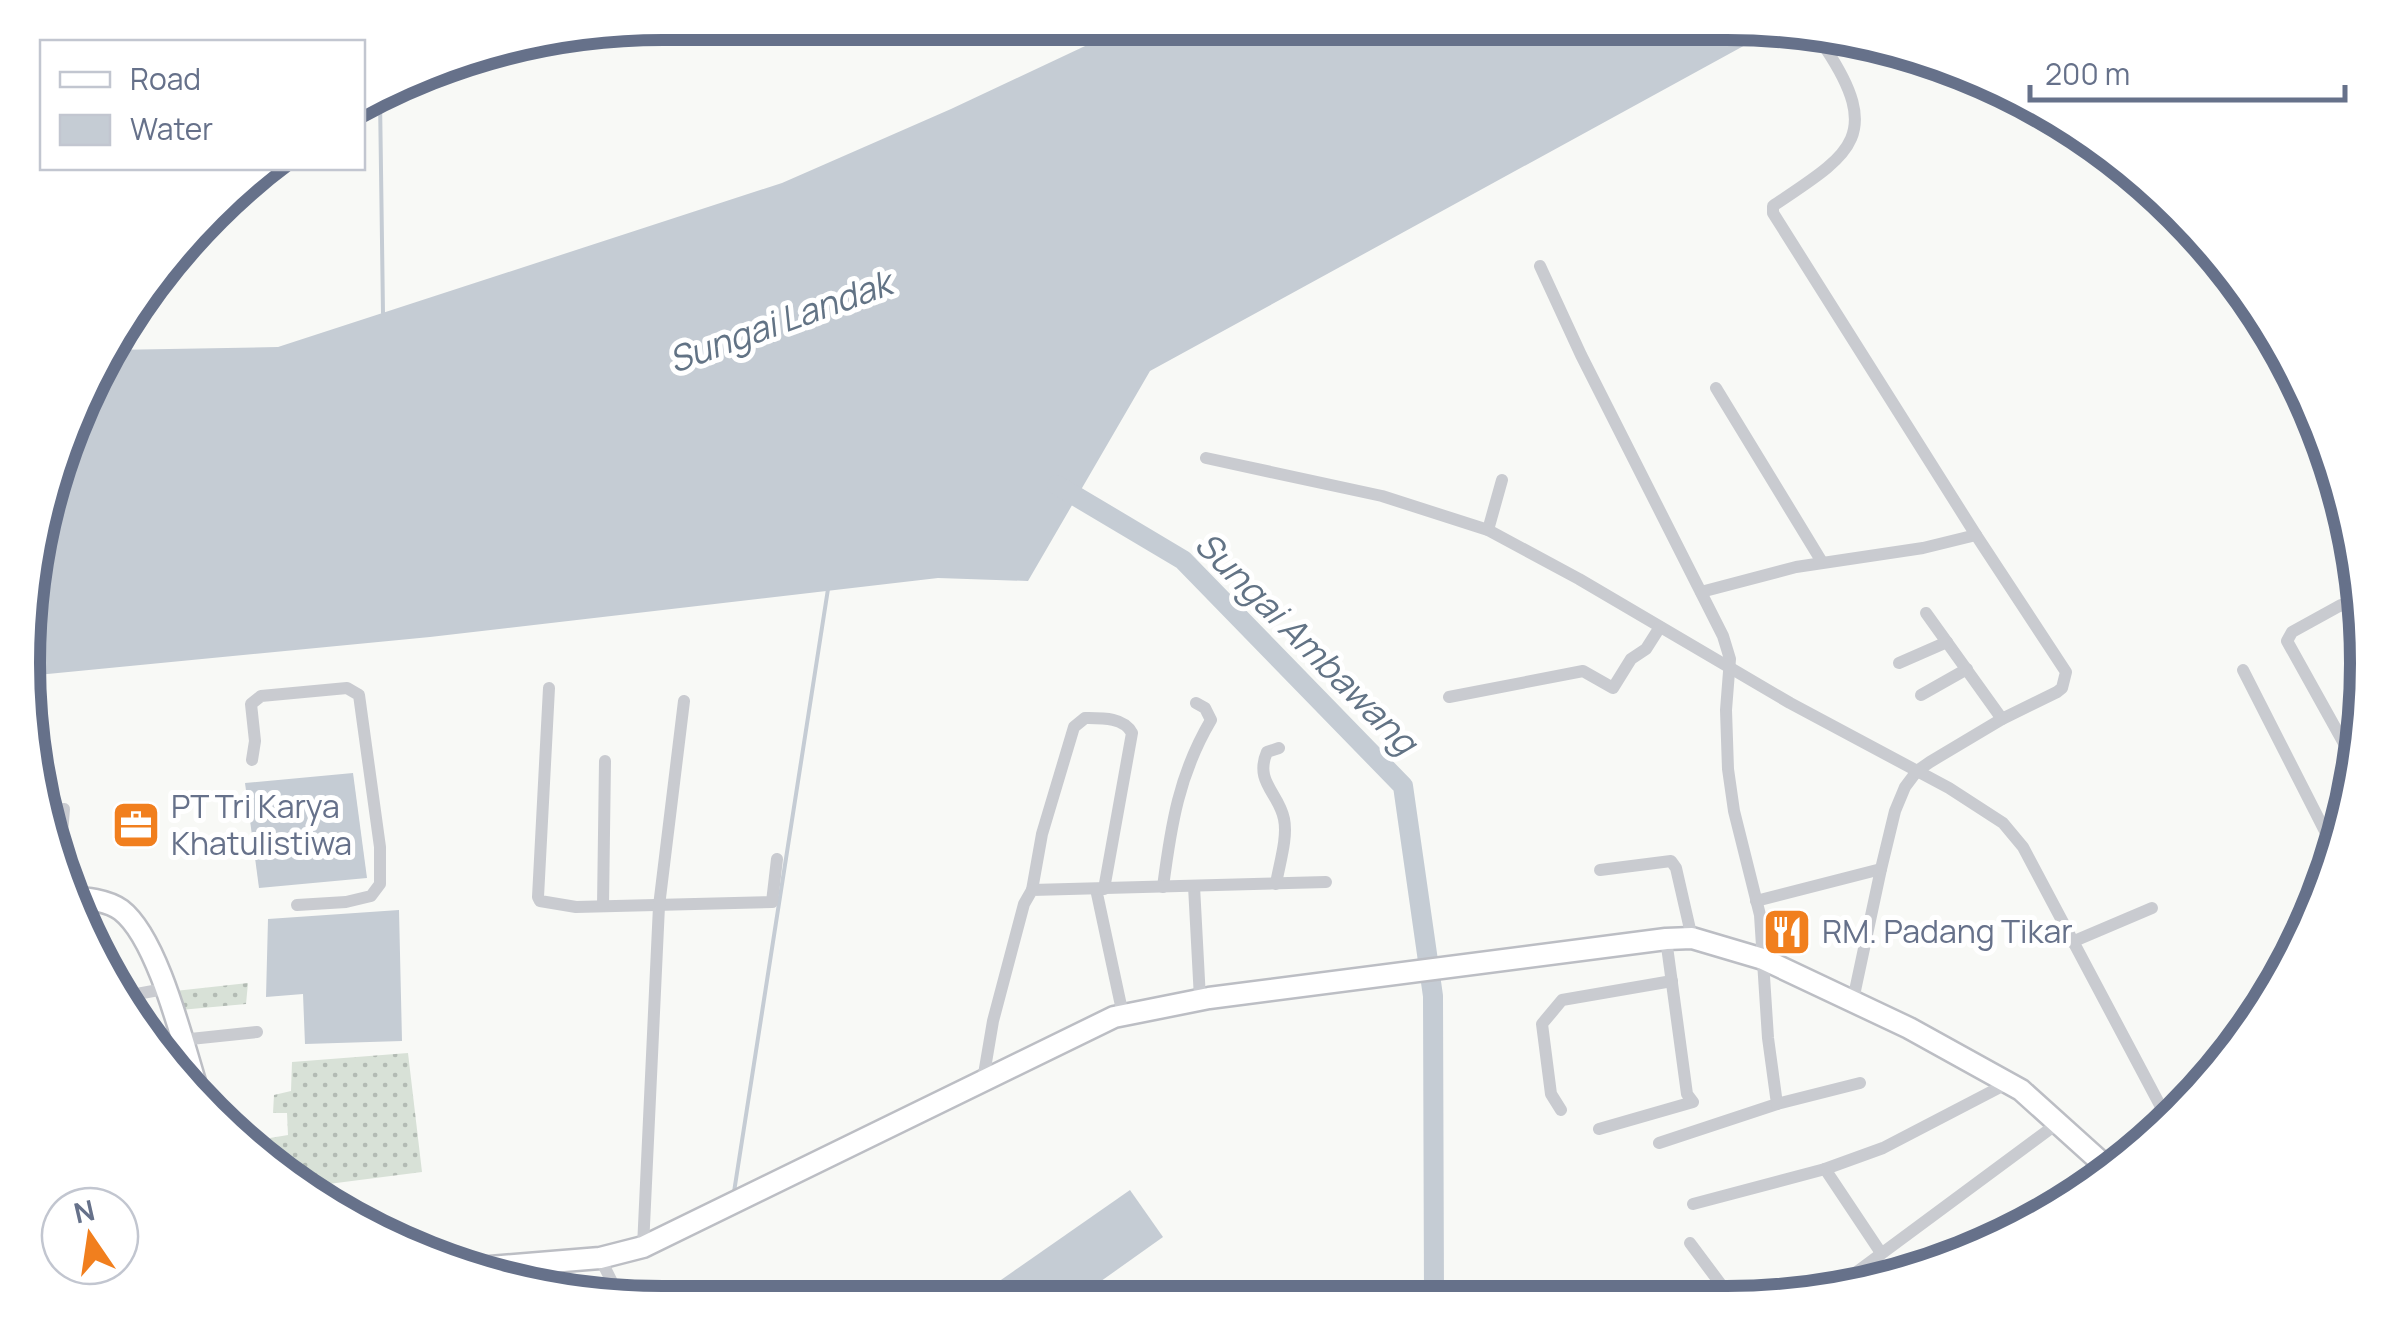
<svg xmlns="http://www.w3.org/2000/svg" width="2390" height="1326" font-family="Manrope,sans-serif">
<style>
.grass{fill:url(#grass-dots)}
.water{fill:#c5ccd4}
.lines{fill:none;stroke-linecap:round;stroke-linejoin:round}
.stream{stroke:#c5ccd4;stroke-width:4}
.river{stroke:#c5ccd4;stroke-width:20}
.primary-casing{stroke:#bcbec4;stroke-width:25}
.street{stroke:#c9cbd0;stroke-width:12}
.primary{stroke:#fff;stroke-width:20}
.labels{text-anchor:middle;stroke-width:10;stroke-linejoin:round;paint-order:stroke}
.poi-label{font-size:32px;fill:#66718a;stroke:#fff;text-anchor:start}
.water-label{font-size:35px;font-style:italic;fill:#627385;stroke:#fff}
.rim{fill:none;stroke:#66718a;stroke-width:12}
</style>
<defs>
<pattern id="grass-dots" width="8" height="8" patternUnits="userSpaceOnUse" patternTransform="scale(2.5)"><rect width="8" height="8" fill="#d8e1d7"/><path d="M2 2h.1M6 6h.1" fill="none" stroke="#b3bbb4" stroke-width="1.8" stroke-linecap="round"/></pattern>
</defs>
<rect width="100%" height="100%" fill="#f8f9f6"/>
<g class="grass">
<path d="M 248,983 L 246,1004 L 180,1010 L 175,991 Z"/>
<path d="M 408,1053 L 422,1172 L 305,1187 L 262,1151 L 272,1149 L 270,1138 L 288,1135 L 287,1113 L 273,1113 L 274,1095 L 291,1091 L 292,1062 Z"/>
</g>
<g class="water">
<path d="M 1134,23 L 1780,26 L 1150,371 L 1028,581 L 938,578 L 430,637 L 27,676 L 44,497 L 111,350 L 278,347 L 782,183 L 951,109 Z"/>
<path d="M 353,773 L 367,878 L 259,888 L 245,783 Z"/>
<path d="M 399,910 L 402,1041 L 305,1044 L 303,994 L 266,997 L 268,919 Z"/>
<path d="M 1130,1190 L 1163,1237 L 1073,1301 L 981,1301 L 978,1296 Z"/>
</g>
<g class="lines">
<g class="stream">
<path d="M 380,98 L 383,313"/>
<path d="M 734,1192 L 828,589"/>
</g>
<path class="river" d="M 1057,485 L 1183,560 L 1403,786 L 1433,996 L 1434,1299"/>
<g class="primary-casing">
<g id="primary">
<path d="M 69,897 C 85,898 107,900 121,910 C 160,940 185,1053 201,1101"/>
<path d="M 466,1269 L 600,1258 L 643,1247 L 1114,1017 L 1209,998 L 1666,939 L 1692,938 L 1763,959 L 1909,1028 L 2021,1090 L 2112,1172"/>
</g>
</g>
<g class="street">
<path d="M 1069,23 L 1094,23"/>
<path d="M 1826,49 C 1885,138 1847,156 1773,206 L 1773,213 L 1976,535 L 2066,672 L 2062,688 L 2057,692 L 2002,719 L 1930,762 L 1917,771 L 1905,787 L 1895,811 L 1881,869 L 1853,1000"/>
<path d="M 1540,266 L 1581,355 L 1723,636 L 1730,659 L 1726,710 L 1728,769 L 1734,811 L 1760,915 L 1768,1038 L 1777,1104 L 1659,1143"/>
<path d="M 126,317 L 132,315 L 133,304"/>
<path d="M 1716,388 L 1822,562"/>
<path d="M 1206,458 L 1382,496 L 1488,530 L 1579,579 L 1790,703 L 1949,788 L 2003,823 L 2023,847 L 2170,1124"/>
<path d="M 1488,530 L 1502,480"/>
<path d="M 1701,592 L 1796,567 L 1923,548 L 1976,535"/>
<path d="M 1926,613 L 2002,719"/>
<path d="M 2354,622 L 2346,607 L 2341,605 L 2292,632 L 2287,641 L 2356,765"/>
<path d="M 1899,663 L 1947,642"/>
<path d="M 2243,670 L 2330,841"/>
<path d="M 549,688 L 538,897 L 540,901 L 576,907 L 772,902 L 777,859"/>
<path d="M 1921,695 L 1967,669"/>
<path d="M 1449,697 L 1583,671 L 1613,688 L 1631,659 L 1646,649 L 1660,627"/>
<path d="M 252,760 L 255,741 L 251,704 L 261,696 L 347,688 L 359,695 L 380,847 L 380,884 L 371,896 L 346,902 L 297,905"/>
<path d="M 60,858 L 64,809"/>
<path d="M 1600,870 L 1671,861 L 1676,868 L 1692,938"/>
<path d="M 1276,884 C 1279,865 1288,838 1284,819 C 1279,793 1254,782 1267,752 L 1279,748"/>
<path d="M 1194,886 L 1200,999"/>
<path d="M 1163,887 C 1171,825 1179,774 1211,720 L 1205,708 L 1196,703"/>
<path d="M 1096,889 L 1123,1015"/>
<path d="M 1032,890 L 1042,834 L 1074,727 L 1085,718 C 1101,718 1124,717 1132,733 L 1104,889"/>
<path d="M 1756,901 L 1881,869"/>
<path d="M 603,906 L 605,761"/>
<path d="M 2072,942 L 2152,908"/>
<path d="M 126,996 L 164,989"/>
<path d="M 181,1040 L 257,1032"/>
<path d="M 983,1080 L 993,1021 L 1024,904 L 1032,890 L 1326,882"/>
<path d="M 1777,1104 L 1860,1083"/>
<path d="M 1561,1110 L 1551,1094 L 1542,1024 L 1562,1000 L 1672,981"/>
<path d="M 1599,1129 L 1693,1102 L 1687,1094 L 1666,939"/>
<path d="M 1693,1204 L 1825,1169"/>
<path d="M 1690,1243 L 1731,1298"/>
<path d="M 643,1247 L 659,906 L 684,701"/>
<path d="M 1881,1253 L 1825,1169 L 1883,1148 L 2008,1083"/>
<path d="M 600,1258 L 622,1302"/>
<path d="M 1827,1294 L 2058,1123"/>
</g>
<use href="#primary" class="primary"/>
</g>
<defs>
<g id="office-square" transform="scale(2.5)"><rect x="-9" y="-9" width="18" height="18" rx="4" fill="#f17f1e" stroke="#fff"/><path d="M-6-3h4V-5.5h4V-3h4V5H-6ZM-1-4.5V-3h2v-1.5ZM-6 0V1H6V0Z" fill="#fff"/></g>
<g id="restaurant-square" transform="scale(2.5)"><rect x="-9" y="-9" width="18" height="18" rx="4" fill="#f17f1e" stroke="#fff"/><path d="M-5-6h1v4h1v-4h1v4h1v-4h1v5L-1.5 .5V6h-2V.5L-5-1ZM5-6V6H3V1.5H1.5Q1.5-4 5-6Z" fill="#fff"/></g>
</defs>
<g fill-rule="evenodd">
<use href="#office-square" x="136" y="825"/>
<use href="#restaurant-square" x="1787" y="932"/>
</g>
<g class="labels">
<g class="poi-label">
<text x="171" y="818">PT Tri Karya<tspan x="171" dy="37">Khatulistiwa</tspan></text>
<text x="1822" y="943">RM. Padang Tikar</text>
</g>
<g class="water-label">
<text transform="translate(780 322) rotate(-20)" y="12">Sungai Landak</text>
<text transform="translate(1306 643) rotate(45)" y="12">Sungai Ambawang</text>
</g>
</g>
<path d="M0 0H2390V1326H0ZM663 40H1727A623 623 0 0 1 2350 663V663A623 623 0 0 1 1727 1286H663A623 623 0 0 1 40 663V663A623 623 0 0 1 663 40Z" fill="#fff" fill-rule="evenodd"/>
<path class="rim" d="M663 40H1727A623 623 0 0 1 2350 663V663A623 623 0 0 1 1727 1286H663A623 623 0 0 1 40 663V663A623 623 0 0 1 663 40Z"/>
<rect x="40" y="40" width="325" height="130" fill="#ffffff" stroke="#c2c6d0" stroke-width="2.5"/>
<rect x="60" y="72" width="50" height="15" fill="#ffffff" stroke="#c2c6d0" stroke-width="2.5"/>
<text x="130" y="90" font-size="30" fill="#66718a">Road</text>
<rect x="60" y="115" width="50" height="30" fill="#c5ccd4" stroke="#c2c6d0" stroke-width="2.5"/>
<text x="130" y="140" font-size="30" fill="#66718a">Water</text>
<g transform="translate(90 1236) rotate(347)"><circle r="48" fill="#ffffff" stroke="#c2c6d0" stroke-width="2.5"/>
<path d="M0-8L18 38L0 25L-18 38Z" fill="#f17f1e"/>
<text y="-15" font-size="28" font-weight="bold" text-anchor="middle" fill="#66718a">N</text>
</g>
<path d="M2030 85v15h315v-15" fill="none" stroke="#66718a" stroke-width="5"/>
<text x="2045" y="85" font-size="30" fill="#66718a" stroke="#ffffff" stroke-width="8" paint-order="stroke">200 m</text>
</svg>
